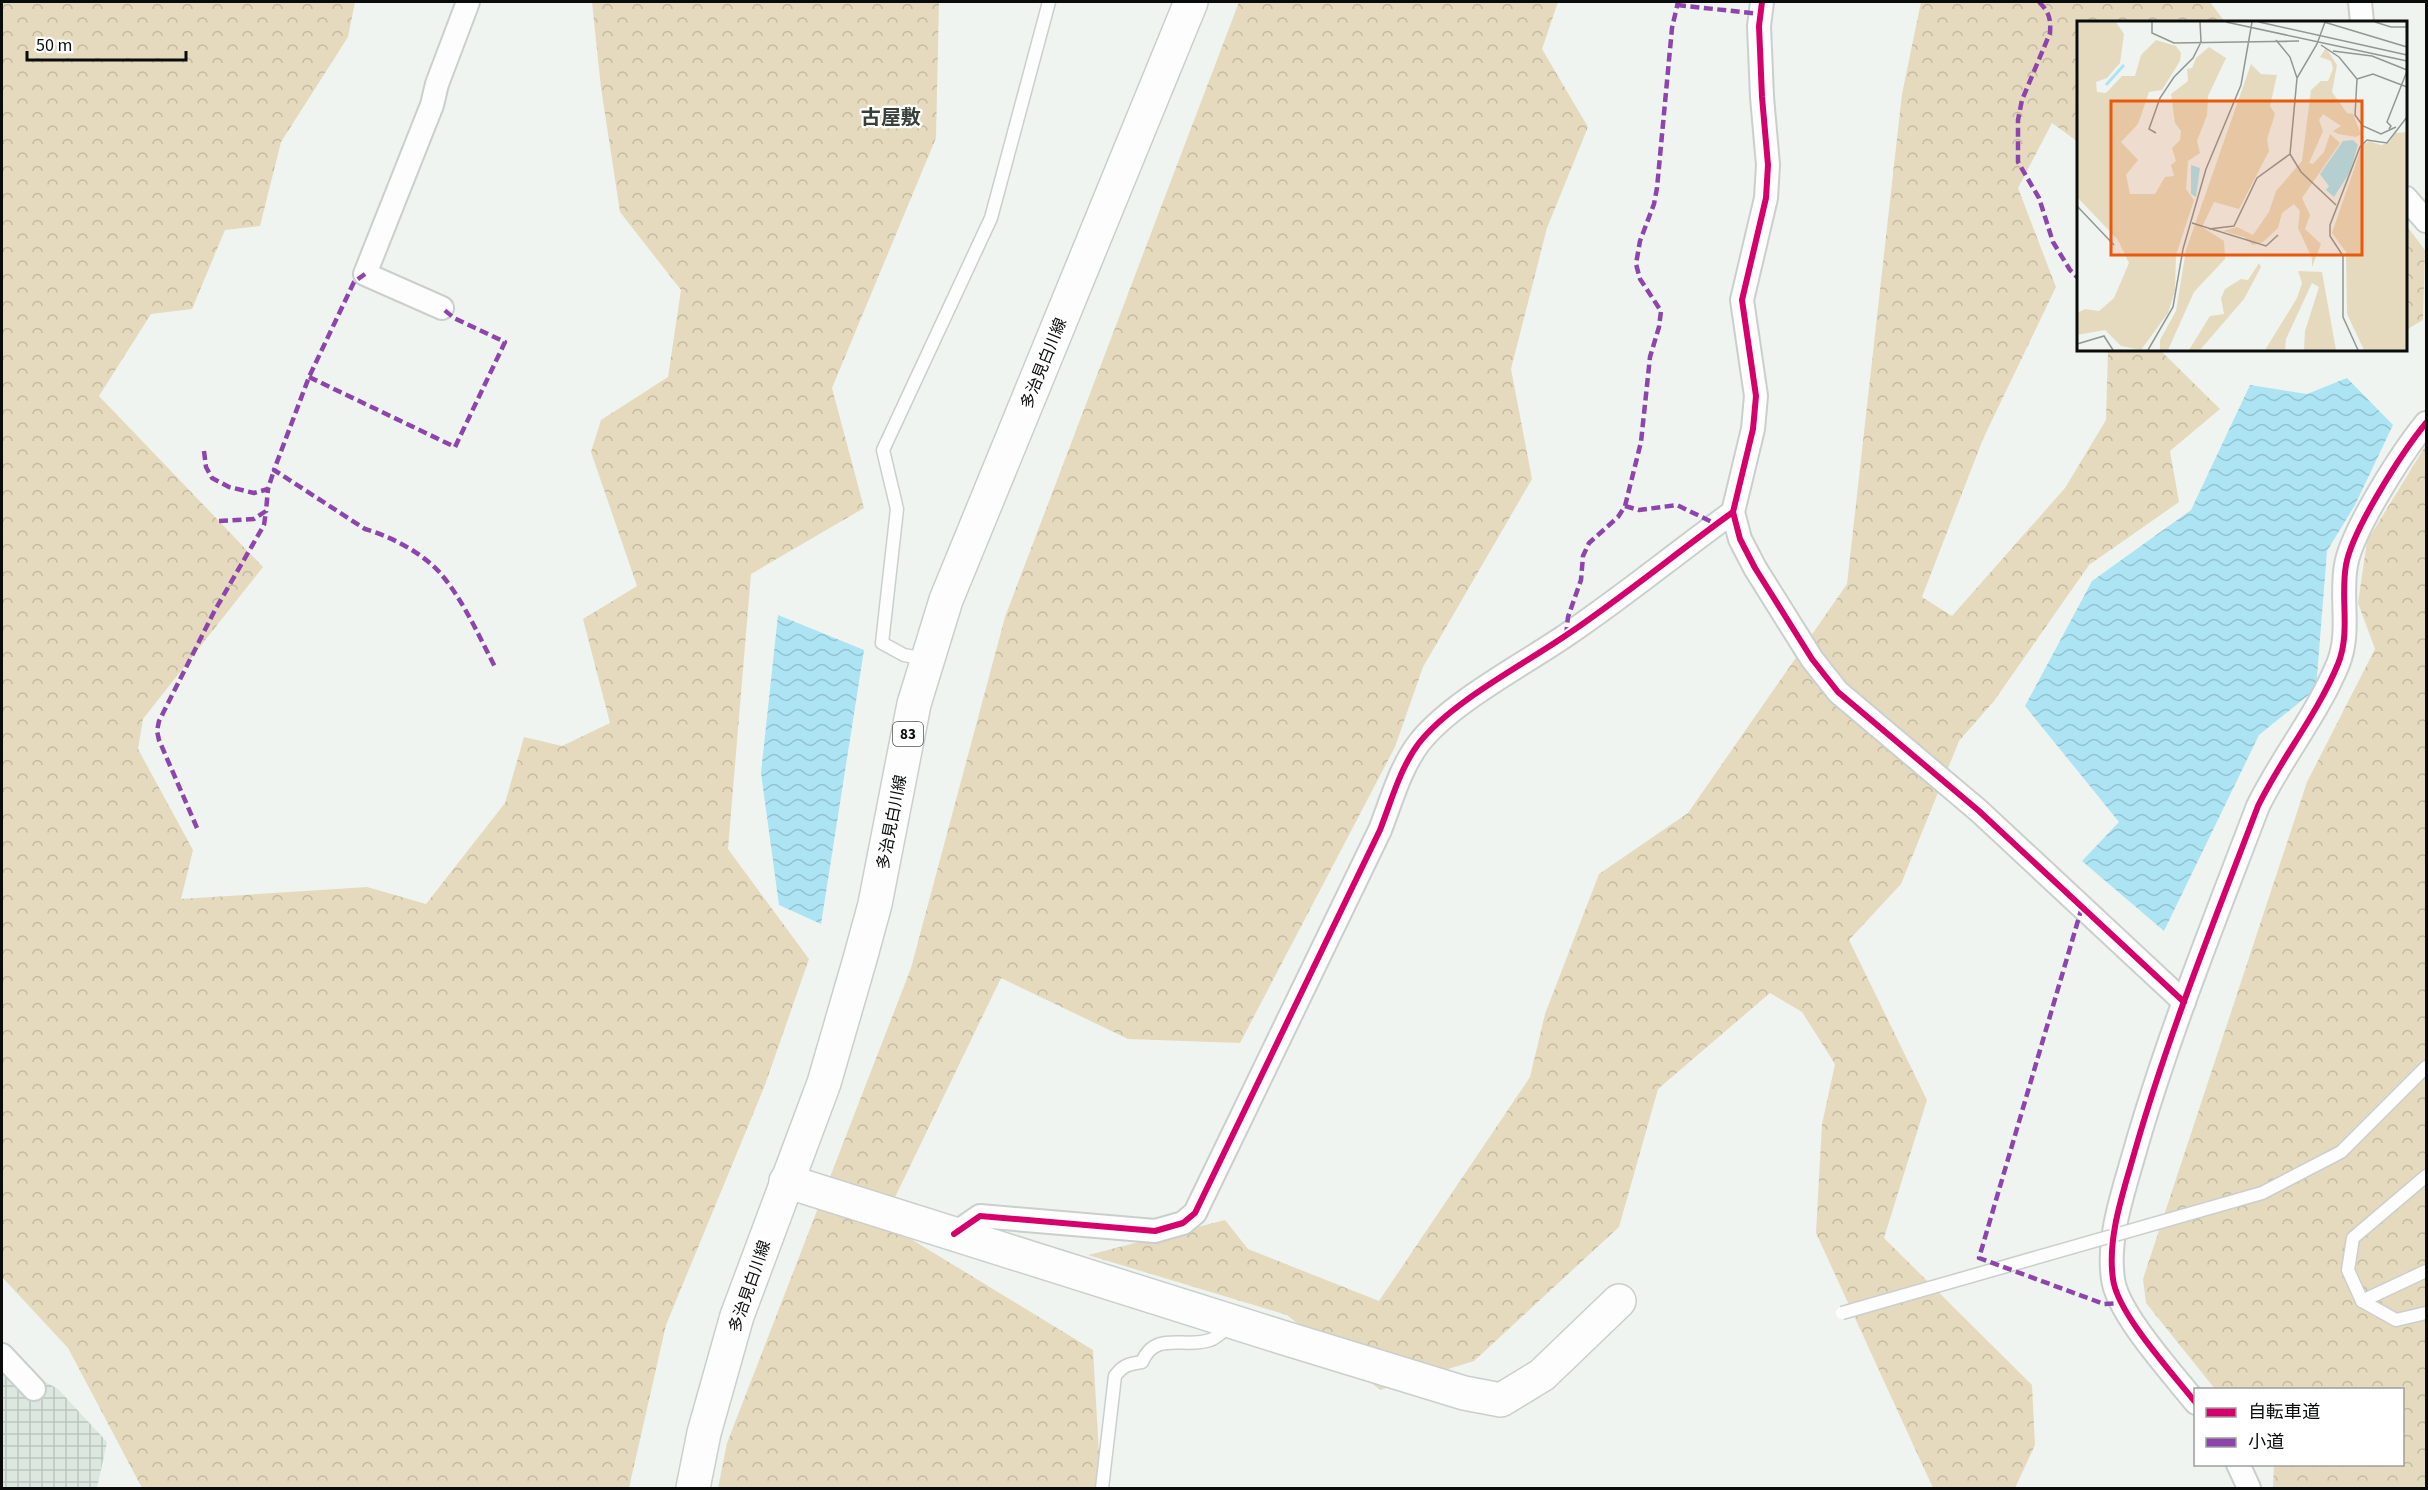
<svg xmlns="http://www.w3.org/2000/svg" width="2428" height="1490" font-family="'Source Sans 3','Noto Sans JP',sans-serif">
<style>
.industrial{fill:url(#industrial-grid)}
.forest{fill:url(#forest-crowns)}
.water{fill:url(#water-waves)}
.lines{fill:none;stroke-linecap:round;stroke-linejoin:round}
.lane-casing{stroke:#cbcfcc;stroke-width:15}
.street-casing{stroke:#cbcfcc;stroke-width:26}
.secondary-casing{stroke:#cbcfcc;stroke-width:36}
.primary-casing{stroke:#cbcfcc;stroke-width:36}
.lane{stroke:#fdfdfd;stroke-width:12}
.street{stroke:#fdfdfd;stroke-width:22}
.secondary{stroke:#fdfdfd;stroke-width:33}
.primary{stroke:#fdfdfd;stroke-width:33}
.lane-bridge-casing{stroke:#cbcfcc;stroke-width:15;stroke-linecap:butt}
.lane-bridge{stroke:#fdfdfd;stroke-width:12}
.quiet{stroke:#8e44ad;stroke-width:4.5;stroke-dasharray:9 4.5;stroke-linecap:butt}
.cycleway-casing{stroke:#fff;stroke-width:10}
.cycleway{stroke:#d6006c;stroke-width:6}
.labels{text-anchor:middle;stroke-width:4.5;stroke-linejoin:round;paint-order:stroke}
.shield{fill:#fff;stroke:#535554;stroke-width:1.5}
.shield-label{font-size:15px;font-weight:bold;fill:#090c0a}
.street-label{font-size:16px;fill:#090c0a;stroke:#fff}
.quarter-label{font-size:20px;font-weight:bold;fill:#374039;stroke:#fff}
.inset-river{fill:none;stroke:#ace4f4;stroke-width:3}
.inset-road{fill:none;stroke:#939794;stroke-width:1.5}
.view{fill:#e8590c;fill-opacity:0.15;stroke:#e8590c;stroke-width:3}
.inset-edge{fill:none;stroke:#090c0a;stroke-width:3}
</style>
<defs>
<pattern id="industrial-grid" width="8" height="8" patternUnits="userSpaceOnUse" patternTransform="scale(1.5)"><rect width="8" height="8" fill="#dce8df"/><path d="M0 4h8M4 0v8" fill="none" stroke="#bbc6be"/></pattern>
<pattern id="forest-crowns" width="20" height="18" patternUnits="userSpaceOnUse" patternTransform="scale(1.5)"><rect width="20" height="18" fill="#e5dabe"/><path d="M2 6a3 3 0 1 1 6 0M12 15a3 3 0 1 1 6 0" fill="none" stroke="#c3baa2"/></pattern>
<pattern id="water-waves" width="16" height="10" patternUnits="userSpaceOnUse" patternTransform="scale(1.5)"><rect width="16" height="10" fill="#ace4f4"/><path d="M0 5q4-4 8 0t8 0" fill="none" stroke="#93c2d0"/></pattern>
</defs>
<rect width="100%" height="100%" fill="#eff4f0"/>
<path class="industrial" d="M 2,1357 L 58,1389 L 107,1442 L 97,1488 L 2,1488 Z"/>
<g class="forest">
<path d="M 2,2 L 355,2 L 348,37 L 281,142 L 260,226 L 225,230 L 192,309 L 151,314 L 99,396 L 263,567 L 143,719 L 138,749 L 193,850 L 181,899 L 367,887 L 426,904 L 505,803 L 524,737 L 562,746 L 610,723 L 583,619 L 637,586 L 591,452 L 601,420 L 668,377 L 681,290 L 620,212 L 601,88 L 592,2 L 939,2 L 936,138 L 832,388 L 864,508 L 751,574 L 728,849 L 809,959 L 765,1085 L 666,1325 L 629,1488 L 142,1488 L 68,1348 L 2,1277 Z"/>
<path d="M 1239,2 L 1558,2 L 1542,49 L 1588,127 L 1547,228 L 1511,369 L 1532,479 L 1423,667 L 1395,747 L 1240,1043 L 1128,1039 L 1001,978 L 883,1222 L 1093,1350 L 1101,1488 L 718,1488 L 727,1443 L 911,968 L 1005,617 Z"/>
<path d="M 1921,2 L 2210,2 L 2225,22 L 2078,22 L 2078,142 L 2052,123 L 2018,188 L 2056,287 L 1983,439 L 1922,597 L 1952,616 L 2065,488 L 2106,420 L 2108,350 L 2160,350 L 2220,409 L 2170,451 L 2179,502 L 2089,565 L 1994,701 L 1959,741 L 1901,884 L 1849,940 L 1927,1100 L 1884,1238 L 2032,1385 L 2035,1445 L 2015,1488 L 1933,1488 L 1816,1233 L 1822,1124 L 1835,1064 L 1802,1012 L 1770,993 L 1658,1089 L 1619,1227 L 1474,1361 L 1380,1390 L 1287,1315 L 1088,1255 L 1225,1220 L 1248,1249 L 1379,1301 L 1530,1077 L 1545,1014 L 1599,874 L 1688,813 L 1847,584 L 1902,94 Z"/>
<path d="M 2406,225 L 2425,250 L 2423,320 L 2406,330 Z"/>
<path d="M 2426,445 L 2426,1488 L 2273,1488 L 2274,1465 L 2402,1464 L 2402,1390 L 2215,1389 L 2146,1303 L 2143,1279 L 2307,782 L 2375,649 L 2358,603 L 2367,541 Z"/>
</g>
<g class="water">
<path d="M 2347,378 L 2393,425 L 2355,505 L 2327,551 L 2316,689 L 2259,735 L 2164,931 L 2082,861 L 2119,822 L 2025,706 L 2092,581 L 2191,510 L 2250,385 L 2307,394 Z"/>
<path d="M 778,615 L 864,650 L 821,924 L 779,905 L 761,773 Z"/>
</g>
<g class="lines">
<g class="lane-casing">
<g id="lane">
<path d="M 925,659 L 904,655 L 882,643 L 897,509 L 883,450 L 991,218 L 1049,2"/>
<path d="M 2426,1176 L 2353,1238 L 2348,1270 L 2362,1301 L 2396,1320 L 2426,1313"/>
<path d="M 2262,1193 L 2341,1152 L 2426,1067"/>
<path d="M 2362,1301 L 2426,1271"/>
<path d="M 1102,1488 L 1115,1376 C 1123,1365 1129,1364 1142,1362 C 1155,1330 1185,1349 1210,1340 C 1217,1338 1224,1330 1229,1325"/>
</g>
</g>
<g class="street-casing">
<g id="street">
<path d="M 1762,2 L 1759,26 L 1762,97 L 1768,165 L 1766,198 L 1742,300 L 1756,396 L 1753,429 L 1733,512 L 1740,539 L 1755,568 L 1812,659 L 1838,692 L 1979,811 L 2184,1002"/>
<path d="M 2360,2 L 2362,22"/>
<path d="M 2406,198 L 2426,221"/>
<path d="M 442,308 L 365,274 L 432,105 L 437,84 L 468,2"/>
<path d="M 954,1234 L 980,1216 L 1155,1231 L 1183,1223 L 1195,1213 L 1380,830 C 1391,802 1400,768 1419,743 C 1450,703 1521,666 1565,636 C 1623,597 1676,553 1733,512"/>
<path d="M 2,1355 L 34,1389"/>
<path d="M 2196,1403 C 2173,1374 2117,1313 2113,1279 C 2107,1238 2123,1193 2134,1154 C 2168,1035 2214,922 2258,806 C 2282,757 2317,715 2338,664 C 2351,632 2340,598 2346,565 C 2352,530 2403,451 2426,423"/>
<path d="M 2238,1464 L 2249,1488"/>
</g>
</g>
<g class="secondary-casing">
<path id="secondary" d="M 786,1181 L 1278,1336 L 1464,1393 L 1501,1400 L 1542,1375 L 1619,1301"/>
</g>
<g class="primary-casing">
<path id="primary" d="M 693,1488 L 704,1433 L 737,1316 L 824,1083 L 860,959 L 875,904 L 914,704 L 946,600 L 1191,2"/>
</g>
<use href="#lane" class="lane"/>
<use href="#street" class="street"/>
<use href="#secondary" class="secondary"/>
<use href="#primary" class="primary"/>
<g class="lane-bridge-casing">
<path id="lane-bridge" d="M 1842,1313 L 2262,1193"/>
</g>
<use href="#lane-bridge" class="lane-bridge"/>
<g class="quiet">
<path d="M 2039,2 C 2049,12 2051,18 2050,33 L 2022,100 L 2018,120 L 2018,162 L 2039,198 L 2053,242 L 2070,270 L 2078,278"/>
<path d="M 1677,5 L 1760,14"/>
<path d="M 365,274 L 354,282 L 309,377 L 274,470 L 365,529 C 390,536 423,553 441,574 C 463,600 479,636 495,667"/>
<path d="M 309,377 L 455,447 L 505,342 L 454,318 L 442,308"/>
<path d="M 204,451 L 206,467 L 212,478 L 229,487 L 254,493 L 268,489 L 274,470"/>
<path d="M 1625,506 L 1639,510 L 1677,505 L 1716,524"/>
<path d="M 219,521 L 254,519 L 266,511 L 268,489"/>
<path d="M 1566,636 L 1568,617 L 1581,580 L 1583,556 L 1589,543 L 1618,517 L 1625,506 L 1641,442 L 1650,357 L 1659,327 L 1661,311 L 1640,279 L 1636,264 L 1640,241 L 1654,204 L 1657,188 L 1672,28 L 1678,2"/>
<path d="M 197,828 L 159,740 L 157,731 L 159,721 L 215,610 L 264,525 L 266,511"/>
<path d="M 2082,907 L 1979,1258 L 2104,1304 L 2120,1303"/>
</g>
<g class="cycleway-casing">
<g id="cycleway">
<path d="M 1762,2 L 1759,26 L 1762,97 L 1768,165 L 1766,198 L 1742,300 L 1756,396 L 1753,429 L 1733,512 L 1740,539 L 1755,568 L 1812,659 L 1838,692 L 1979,811 L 2184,1002"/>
<path d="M 954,1234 L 980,1216 L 1155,1231 L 1183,1223 L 1195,1213 L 1380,830 C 1391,802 1400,768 1419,743 C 1450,703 1521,666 1565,636 C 1623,597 1676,553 1733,512"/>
<path d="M 2196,1403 C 2173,1374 2117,1313 2113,1279 C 2107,1238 2123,1193 2134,1154 C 2168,1035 2214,922 2258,806 C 2282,757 2317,715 2338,664 C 2351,632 2340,598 2346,565 C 2352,530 2403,451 2426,423"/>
</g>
</g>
<use href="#cycleway" class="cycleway"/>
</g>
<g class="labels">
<rect class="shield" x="893" y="722" width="30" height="24" rx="4.5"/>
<g class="shield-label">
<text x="908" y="739">83</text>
</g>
<g class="street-label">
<text transform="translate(1043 363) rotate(-68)" y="6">多治見白川線</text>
<text transform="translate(891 822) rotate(-79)" y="6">多治見白川線</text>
<text transform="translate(749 1286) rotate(-71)" y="6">多治見白川線</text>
</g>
<g class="quarter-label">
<text x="891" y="124">古屋敷</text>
</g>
</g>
<g transform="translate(2077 21)">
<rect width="330" height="330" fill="#eff4f0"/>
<path d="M 2,1 L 39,1 L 47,13 L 43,42 L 30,57 L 19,61 L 20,71 L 29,72 L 45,55 L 58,55 L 64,34 L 79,19 L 99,25 L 104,32 L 103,40 L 85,69 L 72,71 L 61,103 L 44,121 L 61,139 L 49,154 L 53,173 L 78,173 L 88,156 L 97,155 L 94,144 L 99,140 L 95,127 L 103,119 L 104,110 L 98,102 L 94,73 L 111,60 L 110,48 L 115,47 L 119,37 L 132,26 L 149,37 L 131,75 L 130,94 L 120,120 L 123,132 L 111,140 L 109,168 L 117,179 L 99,234 L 98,270 L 91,292 L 64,329 L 44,325 L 28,309 L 0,314 L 0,292 L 8,288 L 22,290 L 37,277 L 52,242 L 41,219 L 0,176 ZM 249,27 L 260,44 L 255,71 L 270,92 L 276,93 L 284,113 L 279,116 L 261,113 L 256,110 L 264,105 L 246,93 L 242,99 L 246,110 L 232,142 L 236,143 L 247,131 L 253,113 L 263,122 L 225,177 L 233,194 L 228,208 L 244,223 L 235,246 L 235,237 L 221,207 L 223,190 L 217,183 L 205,192 L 201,207 L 186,221 L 176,224 L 167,216 L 146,210 L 160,206 L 176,214 L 192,191 L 199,170 L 225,140 L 234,69 L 244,60 L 251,60 L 256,48 L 254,40 L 243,36 ZM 174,43 L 184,53 L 200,54 L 193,85 L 198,93 L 190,118 L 192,130 L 162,188 L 137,181 L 125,206 L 147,220 L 148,238 L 117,271 L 91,329 L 83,329 L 83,319 L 99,290 L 109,229 ZM 330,111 L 330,329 L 287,329 L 270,293 L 269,231 L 255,212 L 285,125 L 292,120 L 304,124 L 312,122 L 318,112 ZM 182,242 L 184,246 L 167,278 L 123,329 L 112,329 L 133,295 L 147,293 L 144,277 L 148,268 L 164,258 L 171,259 ZM 221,250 L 245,251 L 259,329 L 227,329 L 228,310 L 242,266 L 235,262 L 209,318 L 208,329 L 188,329 L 220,277 L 225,262 Z" fill="#e5dabe"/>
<path d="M 276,119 L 281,124 L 273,151 L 257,176 L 249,169 L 252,165 L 243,153 L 266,120 ZM 114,144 L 123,147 L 119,176 L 114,173 Z" fill="#ace4f4"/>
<path class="inset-river" d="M 29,64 L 47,44"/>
<path class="inset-road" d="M 75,1 L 75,12 L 97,22 L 222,20M 123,1 L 124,21M 149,1 L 330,40M 182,1 L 330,34M 247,1 L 330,26M 298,1 L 314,6 L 330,6M 199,19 L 213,36 L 220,57M 244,24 L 262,36 L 280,58 L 278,94 L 286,105 L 304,113 L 319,106M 256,30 L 295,35 L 330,49M 280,58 L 296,53 L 330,66M 312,108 L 314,105 L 310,101 L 330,50M 79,112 L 72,108 L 83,77 L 97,56 L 116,37 L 124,21M 213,133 L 224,151 L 259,184M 0,185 L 37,224M 115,202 L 189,225 L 201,214M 132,208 L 157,205 L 180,157 L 213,133 L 220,57 L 240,23 L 248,1M 0,323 L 27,315 L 36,329M 71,329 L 96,286 L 106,228 L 129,148 L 164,64 L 175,1M 281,329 L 266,296 L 266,235 L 253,215 L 253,204 L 283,126 L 290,119 L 310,122 L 330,96"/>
<path class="view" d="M 34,80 L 285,80 L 285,234 L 34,234 Z"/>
<rect width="330" height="330" class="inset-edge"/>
</g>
<rect width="2428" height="1490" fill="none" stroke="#090c0a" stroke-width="6"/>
<rect x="2194" y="1388" width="210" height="78" fill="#ffffff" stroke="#9d9e9d" stroke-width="1.5"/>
<rect x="2206" y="1408" width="30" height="9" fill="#d6006c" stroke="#9d9e9d" stroke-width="1.5"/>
<text x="2248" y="1418" font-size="18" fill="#090c0a">自転車道</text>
<rect x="2206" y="1438" width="30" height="9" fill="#8e44ad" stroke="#9d9e9d" stroke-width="1.5"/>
<text x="2248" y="1448" font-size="18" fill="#090c0a">小道</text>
<path d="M27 51v9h159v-9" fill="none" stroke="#090c0a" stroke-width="3"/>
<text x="36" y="51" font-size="18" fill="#090c0a" stroke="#ffffff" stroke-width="4.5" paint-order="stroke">50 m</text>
</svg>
